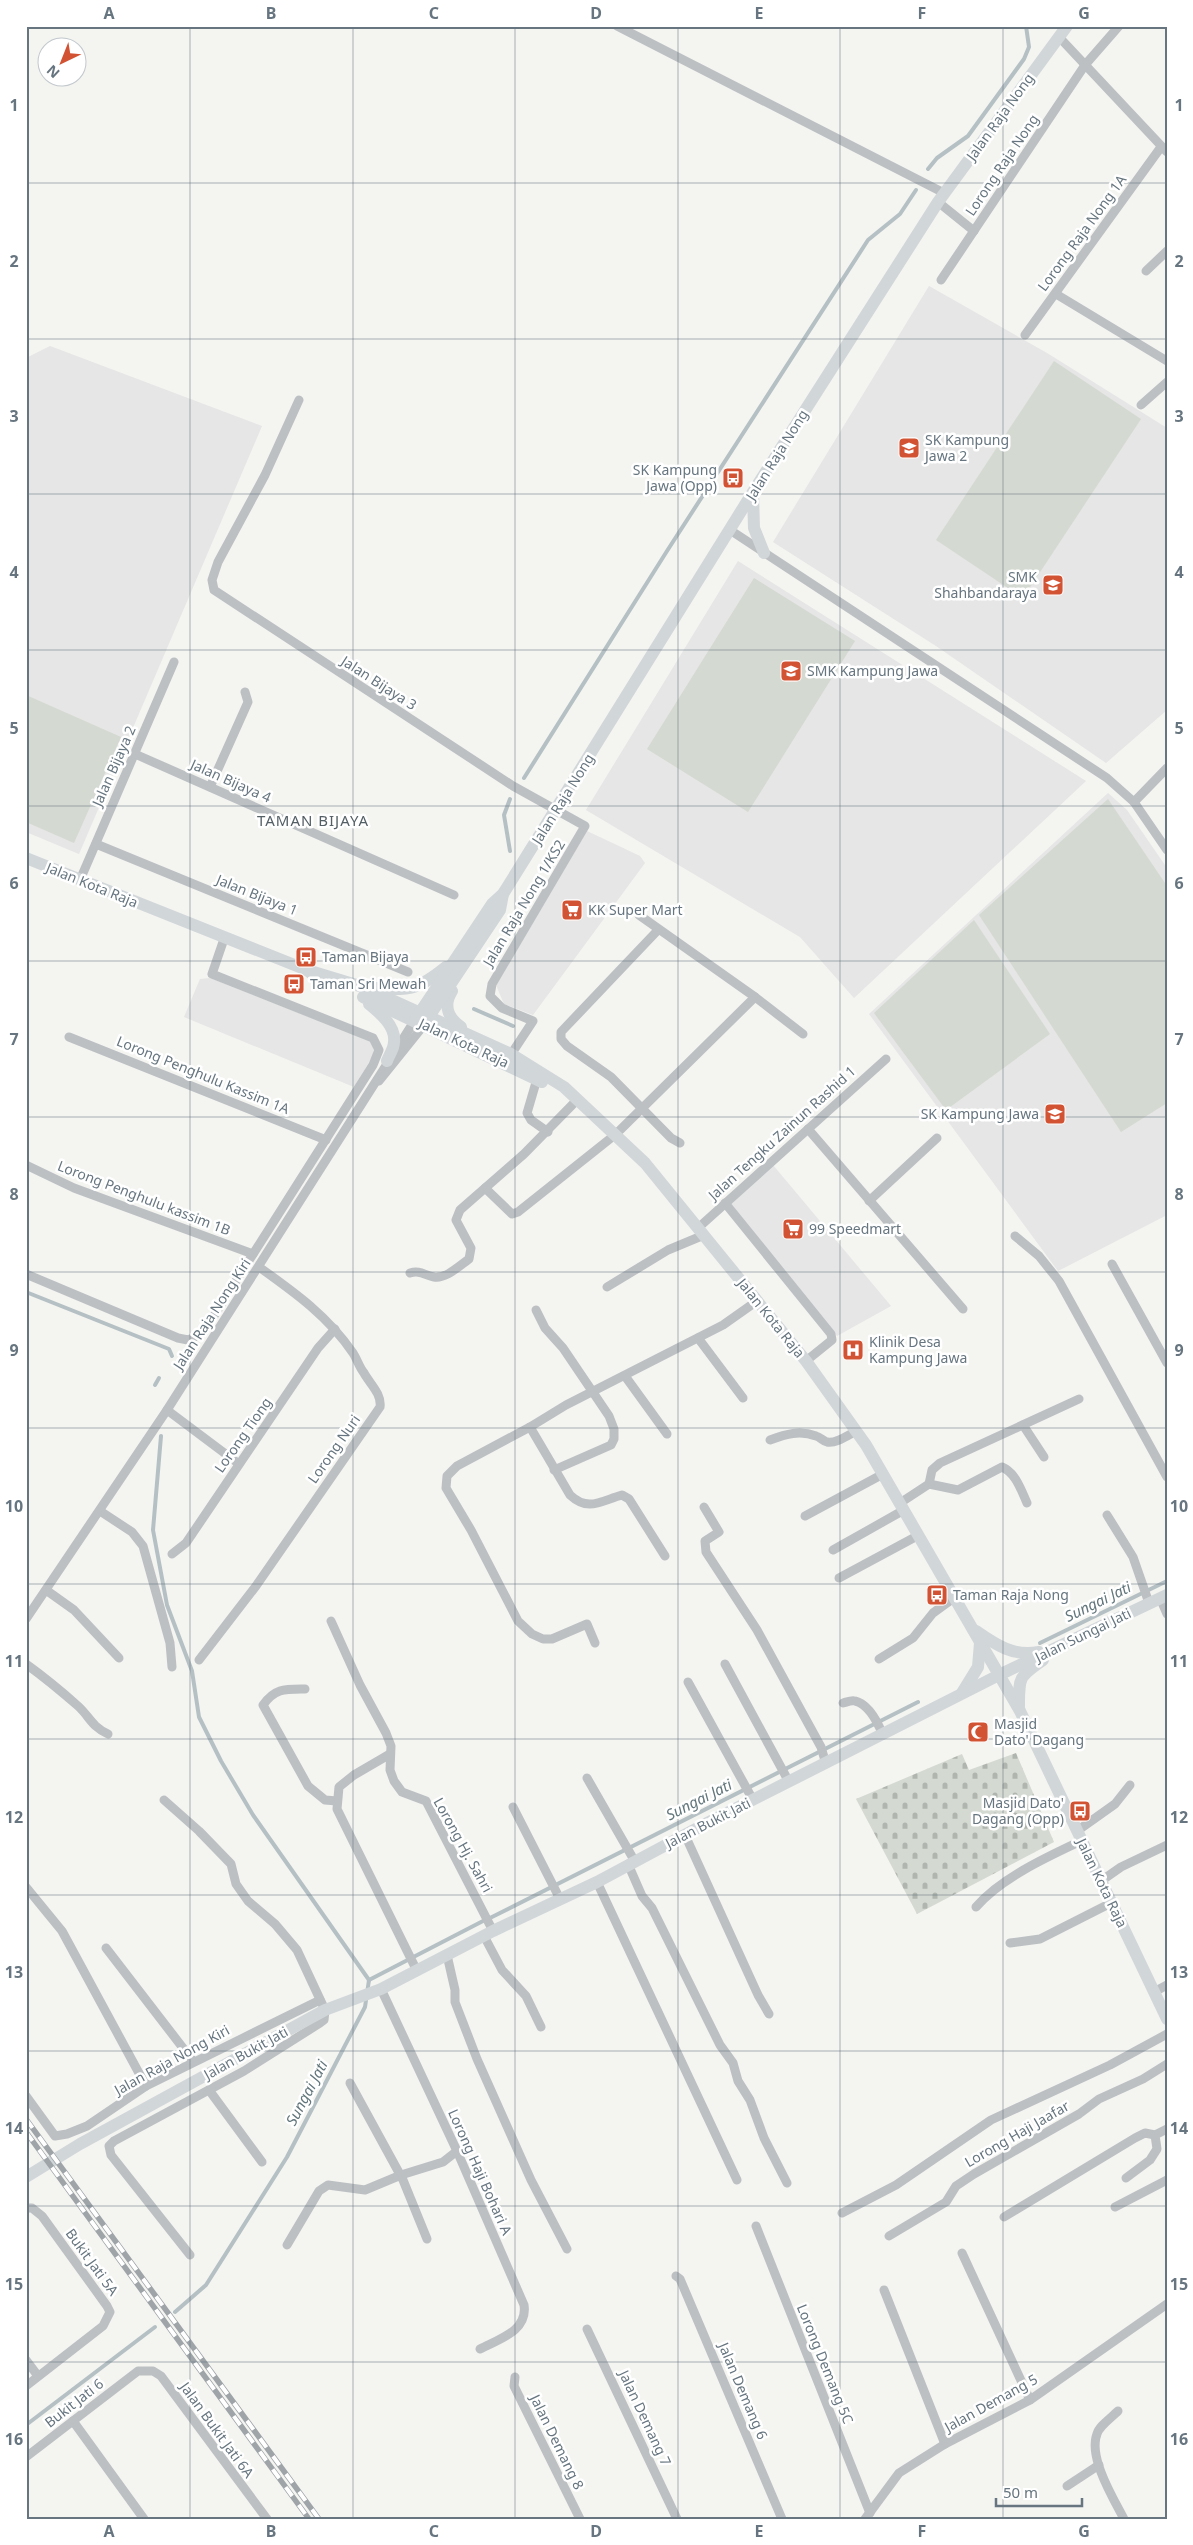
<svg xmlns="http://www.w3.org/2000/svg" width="1193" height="2545" font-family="'Noto Sans',sans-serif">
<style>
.built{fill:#e5e6e5}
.green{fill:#d4d9d1}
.cemetery{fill:url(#cemetery-stones)}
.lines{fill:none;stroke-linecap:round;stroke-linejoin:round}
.stream{stroke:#b5c0c4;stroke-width:4}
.street{stroke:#bcc0c3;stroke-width:9}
.secondary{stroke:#d1d6d9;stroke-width:12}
.rail-casing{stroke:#9ea4a8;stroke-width:5.5}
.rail{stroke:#fff;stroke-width:4;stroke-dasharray:11;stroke-linecap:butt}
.grid{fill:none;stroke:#66757f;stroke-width:1;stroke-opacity:0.55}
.labels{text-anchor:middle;stroke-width:5;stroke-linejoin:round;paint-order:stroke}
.street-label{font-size:14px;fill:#66757f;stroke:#fff}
.poi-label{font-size:14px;fill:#66757f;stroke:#fff;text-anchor:start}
.neighbourhood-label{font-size:15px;letter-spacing:1px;fill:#535e65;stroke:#fff}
.water-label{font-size:15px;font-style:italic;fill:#62767c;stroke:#fff}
.neatline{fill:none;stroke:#66757f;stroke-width:2}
.grid-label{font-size:16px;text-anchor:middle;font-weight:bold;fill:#66757f}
</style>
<defs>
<pattern id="cemetery-stones" width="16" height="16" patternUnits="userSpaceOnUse" patternTransform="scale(1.25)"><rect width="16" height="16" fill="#d4d9d1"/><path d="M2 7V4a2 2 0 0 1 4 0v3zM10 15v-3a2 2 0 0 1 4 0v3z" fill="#b0b5af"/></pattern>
</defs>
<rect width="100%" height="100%" fill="#f4f4f1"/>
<g class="built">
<path d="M 929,286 L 1047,353 L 1167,428 L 1167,710 L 1106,763 L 936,646 L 773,542 Z"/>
<path d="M 50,346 L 262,426 L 79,854 L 26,832 L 26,358 Z"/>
<path d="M 738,561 L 1086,781 L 854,998 L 800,937 L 586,810 Z"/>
<path d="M 1108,793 L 1127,810 L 1167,868 L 1167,1215 L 1058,1271 L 869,1014 Z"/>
<path d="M 587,831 L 640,856 L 645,863 L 533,1015 L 504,1004 L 496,985 Z"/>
<path d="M 210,978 L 370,1041 L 374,1050 L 373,1056 L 354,1087 L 184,1017 L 200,979 Z"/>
<path d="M 773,1165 L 891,1306 L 837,1336 L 731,1204 Z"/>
</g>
<g class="green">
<path d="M 1054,361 L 1141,419 L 1023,598 L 936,540 Z"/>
<path d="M 754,578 L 855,641 L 748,812 L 647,749 Z"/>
<path d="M 26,695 L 121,737 L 74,843 L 26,822 Z"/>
<path d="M 1108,799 L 1167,886 L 1167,1103 L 1121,1132 L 979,915 Z"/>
<path d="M 974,920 L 1050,1034 L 946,1110 L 874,1013 Z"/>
</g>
<path class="cemetery" d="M 1016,1753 L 1054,1842 L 917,1914 L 856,1799 L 962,1754 L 969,1770 Z"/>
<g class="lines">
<g class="stream">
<path d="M 928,169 L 937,158 L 968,136 L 1024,59 L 1029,47 L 1026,26"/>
<path d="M 524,778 L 667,551 L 868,240 L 900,214 L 916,190"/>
<path d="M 510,851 L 504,815 L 510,799"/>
<path d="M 474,1009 L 513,1026"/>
<path d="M 26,1292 L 169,1349 L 172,1356"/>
<path d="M 155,1385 L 159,1378"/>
<path d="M 161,1436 L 153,1530 L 167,1605 L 192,1671 L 199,1717 L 221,1761 L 253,1815 L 369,1980"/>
<path d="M 1040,1643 L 1167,1581"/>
<path d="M 490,1918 L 918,1702"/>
<path d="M 369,1980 L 483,1921"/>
<path d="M 175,2312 L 206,2285 L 287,2157 L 365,2007 L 369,1980"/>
<path d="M 26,2425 L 155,2327"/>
</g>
<g class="street">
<path d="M 617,26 L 944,193"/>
<path d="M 1059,37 L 1167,152"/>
<path d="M 938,202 L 974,231"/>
<path d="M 1146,271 L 1167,251"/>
<path d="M 941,280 L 1085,65 L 1119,26"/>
<path d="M 1056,294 L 1167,361"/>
<path d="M 1025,335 L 1161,147"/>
<path d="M 299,400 L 265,475 L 218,562 L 212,580 L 214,590 L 513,786 L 585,826 L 492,984 L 490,996 L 502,1008 L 533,1021 L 508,1059"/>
<path d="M 1141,405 L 1167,382"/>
<path d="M 730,530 L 1107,778 L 1134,802 L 1167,850"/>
<path d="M 135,754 L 454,895"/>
<path d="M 210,787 L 248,702 L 245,692"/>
<path d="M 1134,802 L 1167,768"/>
<path d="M 96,844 L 408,972"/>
<path d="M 80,880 L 174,662"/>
<path d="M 639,915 L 755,997 L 803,1034"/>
<path d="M 658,930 L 561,1032 L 561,1039 L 567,1046 L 611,1077 L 671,1138 L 680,1143"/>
<path d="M 69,1037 L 326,1140"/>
<path d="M 537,1079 L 527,1113 L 531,1120 L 548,1132"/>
<path d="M 379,1081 L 424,1025"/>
<path d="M 808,1129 L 963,1309"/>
<path d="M 26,1165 L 74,1188 L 253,1254"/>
<path d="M 485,1188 L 512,1214 L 518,1212 L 616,1134 L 755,997"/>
<path d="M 869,1201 L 937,1138"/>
<path d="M 725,1203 L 831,1334 L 832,1340 L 806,1361"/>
<path d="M 698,1228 L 886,1059"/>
<path d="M 1015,1236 L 1039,1256 L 1059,1281 L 1167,1477"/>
<path d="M 1112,1264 L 1167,1363"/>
<path d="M 410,1273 C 420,1270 424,1275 434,1277 C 446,1279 459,1266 469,1259 L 471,1248 L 456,1220 L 460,1210 L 524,1154 L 577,1100"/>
<path d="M 26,1274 L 178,1338 L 188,1340 L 203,1333 L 373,1065 L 379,1050 L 373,1038 L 212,974 L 224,939"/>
<path d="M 607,1287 L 668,1250 L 704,1235"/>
<path d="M 536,1310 L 545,1328 L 563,1348 L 609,1416 L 614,1429 L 614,1439 L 611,1445 L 554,1470"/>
<path d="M 698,1338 L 743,1398"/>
<path d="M 625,1376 L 667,1434"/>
<path d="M 167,1410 L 239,1464"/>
<path d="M 1023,1425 L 1044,1457"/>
<path d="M 530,1427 L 570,1495 C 588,1512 601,1501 622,1495 L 629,1499 L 665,1556"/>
<path d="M 770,1440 C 786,1434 800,1430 816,1436 C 820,1437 823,1441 827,1442 C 836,1444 848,1435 856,1431"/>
<path d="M 929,1484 L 932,1470 L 940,1463 L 1079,1399"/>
<path d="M 900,1503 L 929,1484 L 958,1490 L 1002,1467 C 1016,1473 1021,1490 1027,1503"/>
<path d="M 704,1507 L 719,1532 L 705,1541 L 706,1552 L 757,1630 L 821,1747 L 826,1764"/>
<path d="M 100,1511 L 132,1532 L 143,1546 L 170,1643 L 172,1667"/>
<path d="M 1107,1515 L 1133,1557 L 1149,1603"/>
<path d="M 805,1516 L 883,1474"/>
<path d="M 833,1550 L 904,1510"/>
<path d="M 172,1554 L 186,1543 L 318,1348 L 335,1329"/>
<path d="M 839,1578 L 919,1535"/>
<path d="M 46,1590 L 74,1610 L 119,1658"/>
<path d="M 1160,1598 L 1167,1614"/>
<path d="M 26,1619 L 167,1410 L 415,1020"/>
<path d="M 331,1621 L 360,1685 L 386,1733 L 391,1746 L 390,1770 L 394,1781 L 402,1792 L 426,1801 L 493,1931"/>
<path d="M 595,1643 L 587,1624 L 552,1639 L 543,1639 L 532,1634 L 518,1621 L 471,1530 L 446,1488 L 447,1476 L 457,1466 L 530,1427 L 566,1405 L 723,1325 L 757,1301"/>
<path d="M 879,1659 L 913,1638 L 933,1613 L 955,1597"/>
<path d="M 199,1660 L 256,1586 L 380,1407 C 382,1394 370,1384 364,1373 C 359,1367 357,1359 353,1353 C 328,1316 294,1292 259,1267"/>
<path d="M 26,1664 C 44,1677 61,1691 78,1706 C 90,1717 91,1726 108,1734"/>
<path d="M 725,1664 L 789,1782"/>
<path d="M 688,1682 L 753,1800"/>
<path d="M 305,1689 C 285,1689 275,1688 263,1705 L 308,1786 L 325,1800 L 337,1801"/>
<path d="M 843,1703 C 847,1702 851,1700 855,1701 C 869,1704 878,1723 883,1735"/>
<path d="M 390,1754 L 354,1775 L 339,1787 L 337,1809 L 417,1971"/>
<path d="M 587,1778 L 634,1860"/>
<path d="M 164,1800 L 199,1831 L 231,1864 L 236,1884 L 248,1901 L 275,1924 L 297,1950 L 325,2010 L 324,2020 L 320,2023 L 244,2071 L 114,2141 L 109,2146 L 111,2155 L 190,2255"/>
<path d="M 513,1807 L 560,1899"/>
<path d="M 1077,1831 L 1115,1804 L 1130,1785"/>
<path d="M 685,1835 L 758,1995 L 769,2014"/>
<path d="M 628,1864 L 642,1896 L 652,1908 L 720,2045 L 733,2063 L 738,2081 L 750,2100 L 764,2138 L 787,2183"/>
<path d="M 1101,1881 L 1121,1867 L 1167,1845"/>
<path d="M 597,1882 L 737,2180"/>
<path d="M 26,1887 L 62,1931 L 146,2086"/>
<path d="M 976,1907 C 1001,1878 1047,1857 1081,1841"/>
<path d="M 484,1936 L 502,1970 L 526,1996 L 541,2027"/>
<path d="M 1010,1943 L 1040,1939 L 1111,1903"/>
<path d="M 106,1948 L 193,2061"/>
<path d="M 447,1955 L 455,1990 L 455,2002 L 477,2059 L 531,2180 L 567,2249"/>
<path d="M 381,1989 L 457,2151 L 524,2305 C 528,2331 499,2339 480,2349"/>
<path d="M 1154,1992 L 1167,1985"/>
<path d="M 350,2083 L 403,2180 L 427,2239"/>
<path d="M 209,2090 L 262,2162"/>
<path d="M 26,2096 L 55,2136 L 67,2134 L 87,2126 L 146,2086 L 320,2000"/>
<path d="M 1126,2178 L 1150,2160 L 1157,2149 L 1155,2135 L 1167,2129"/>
<path d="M 1115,2207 L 1167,2180"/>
<path d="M 26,2208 L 32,2208 L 42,2216 L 107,2306 L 110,2312 L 103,2326 L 26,2386"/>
<path d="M 842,2213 L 896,2185 L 991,2120 L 1110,2065 L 1167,2034"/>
<path d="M 1004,2217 L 1135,2138 L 1145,2133 L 1155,2135"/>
<path d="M 756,2226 L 870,2513"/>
<path d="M 889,2236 L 946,2202 L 956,2186 L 974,2174 L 1079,2114 L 1099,2099 L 1143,2079 L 1167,2064"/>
<path d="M 287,2245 L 319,2191 L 328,2185 L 365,2190 L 401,2175 L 443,2162 L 457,2151"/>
<path d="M 962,2253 L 1030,2400"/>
<path d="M 676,2276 L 680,2279 L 782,2519"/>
<path d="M 884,2290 L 945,2444"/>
<path d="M 587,2329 L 677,2519"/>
<path d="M 26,2360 L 38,2376"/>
<path d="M 515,2377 L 514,2386 L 580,2519"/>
<path d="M 1118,2411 C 1111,2418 1099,2426 1097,2434 C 1088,2457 1113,2498 1124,2519"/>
<path d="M 73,2421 L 144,2519"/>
<path d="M 26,2457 L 138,2371 L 153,2371 L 161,2376 L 267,2519"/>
<path d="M 1067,2486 L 1099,2465"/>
<path d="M 865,2519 L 899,2473 L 945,2444 L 1030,2400 L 1167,2304"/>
</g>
<g class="secondary">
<path d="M 753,494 L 754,528 L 764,553"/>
<path d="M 26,858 L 307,970 L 313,975"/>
<path d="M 307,970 L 363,987 L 511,1054 L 564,1087 L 645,1163 L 806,1361 L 866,1445 L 1020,1711 L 1167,2019"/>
<path d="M 376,988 C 410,991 419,989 446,967"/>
<path d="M 452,991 C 443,1005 448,1018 461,1027"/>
<path d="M 363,997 L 542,1082"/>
<path d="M 369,1004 C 380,1013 396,1026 394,1042 C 394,1049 389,1055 387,1061"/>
<path d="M 415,1020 L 492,904 L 503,894 L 753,492 L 938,202 L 1067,26"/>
<path d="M 424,1024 L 500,910 L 503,894"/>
<path d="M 976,1631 C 996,1645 1014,1657 1039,1652"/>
<path d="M 962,1693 L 978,1667 L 980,1643"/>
<path d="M 1019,1706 C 1019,1678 1018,1677 1043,1660"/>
<path d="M 26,2177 L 80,2144 L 325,2010 L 381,1989 L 493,1931 L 597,1882 L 707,1823 L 999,1675 L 1167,1595"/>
</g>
<g class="rail-casing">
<g id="rail">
<path d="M 26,2119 L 319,2519"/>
<path d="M 26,2132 L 309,2519"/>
</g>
</g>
<use href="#rail" class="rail"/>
</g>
<path class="grid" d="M 190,26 L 190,2519M 353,26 L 353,2519M 515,26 L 515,2519M 678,26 L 678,2519M 840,26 L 840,2519M 1003,26 L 1003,2519M 26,183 L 1167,183M 26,339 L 1167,339M 26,494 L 1167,494M 26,650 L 1167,650M 26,806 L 1167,806M 26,961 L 1167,961M 26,1117 L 1167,1117M 26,1272 L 1167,1272M 26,1428 L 1167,1428M 26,1584 L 1167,1584M 26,1739 L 1167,1739M 26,1895 L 1167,1895M 26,2051 L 1167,2051M 26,2206 L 1167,2206M 26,2362 L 1167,2362"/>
<defs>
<g id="school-square" transform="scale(1.125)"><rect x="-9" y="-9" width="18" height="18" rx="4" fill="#d25333" stroke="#fff"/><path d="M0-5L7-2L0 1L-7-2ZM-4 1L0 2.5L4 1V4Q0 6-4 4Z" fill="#fff"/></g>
<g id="bus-square" transform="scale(1.125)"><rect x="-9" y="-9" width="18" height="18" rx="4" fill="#d25333" stroke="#fff"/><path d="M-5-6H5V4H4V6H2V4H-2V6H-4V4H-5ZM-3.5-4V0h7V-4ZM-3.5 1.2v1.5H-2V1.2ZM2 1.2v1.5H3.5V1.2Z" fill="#fff"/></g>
<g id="supermarket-square" transform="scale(1.125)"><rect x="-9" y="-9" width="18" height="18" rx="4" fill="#d25333" stroke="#fff"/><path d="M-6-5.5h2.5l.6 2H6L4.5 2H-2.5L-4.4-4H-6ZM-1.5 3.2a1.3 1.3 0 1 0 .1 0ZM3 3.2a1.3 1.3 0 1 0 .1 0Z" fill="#fff"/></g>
<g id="hospital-square" transform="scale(1.125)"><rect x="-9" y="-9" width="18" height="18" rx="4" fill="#d25333" stroke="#fff"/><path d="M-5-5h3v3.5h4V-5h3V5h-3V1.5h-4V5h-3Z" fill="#fff"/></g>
<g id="mosque-square" transform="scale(1.125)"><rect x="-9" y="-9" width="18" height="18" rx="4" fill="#d25333" stroke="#fff"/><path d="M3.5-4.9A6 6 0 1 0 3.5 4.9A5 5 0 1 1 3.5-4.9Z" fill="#fff"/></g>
</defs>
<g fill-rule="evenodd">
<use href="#school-square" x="909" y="448"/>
<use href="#bus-square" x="733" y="478"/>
<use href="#school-square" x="1053" y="585"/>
<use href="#school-square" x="791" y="671"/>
<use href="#supermarket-square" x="572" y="910"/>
<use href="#bus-square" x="306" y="957"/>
<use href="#bus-square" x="294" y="984"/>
<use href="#school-square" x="1055" y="1114"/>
<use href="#supermarket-square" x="793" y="1229"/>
<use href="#hospital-square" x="853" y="1350"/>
<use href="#bus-square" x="937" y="1595"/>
<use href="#mosque-square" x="978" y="1732"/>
<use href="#bus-square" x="1080" y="1811"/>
</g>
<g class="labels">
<g class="street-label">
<text transform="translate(1000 117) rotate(-54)" y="5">Jalan Raja Nong</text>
<text transform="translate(1002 165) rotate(-56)" y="5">Lorong Raja Nong</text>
<text transform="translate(1082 233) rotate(-54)" y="5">Lorong Raja Nong 1A</text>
<text transform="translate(777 455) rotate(-58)" y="5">Jalan Raja Nong</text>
<text transform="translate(379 683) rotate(33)" y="5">Jalan Bijaya 3</text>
<text transform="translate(114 766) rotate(-66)" y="5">Jalan Bijaya 2</text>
<text transform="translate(231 781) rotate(24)" y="5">Jalan Bijaya 4</text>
<text transform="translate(563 799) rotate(-58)" y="5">Jalan Raja Nong</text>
<text transform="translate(92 885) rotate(22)" y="5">Jalan Kota Raja</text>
<text transform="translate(257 895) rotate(22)" y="5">Jalan Bijaya 1</text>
<text transform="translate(524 903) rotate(-59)" y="5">Jalan Raja Nong 1/KS2</text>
<text transform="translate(464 1043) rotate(25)" y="5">Jalan Kota Raja</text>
<text transform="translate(203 1075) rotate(22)" y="5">Lorong Penghulu Kassim 1A</text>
<text transform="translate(782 1133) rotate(-42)" y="5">Jalan Tengku Zainun Rashid 1</text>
<text transform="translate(144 1198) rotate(21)" y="5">Lorong Penghulu kassim 1B</text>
<text transform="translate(212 1314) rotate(-57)" y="5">Jalan Raja Nong Kiri</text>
<text transform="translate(771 1318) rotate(51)" y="5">Jalan Kota Raja</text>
<text transform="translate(243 1435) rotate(-55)" y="5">Lorong Tiong</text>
<text transform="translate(334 1449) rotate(-55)" y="5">Lorong Nuri</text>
<text transform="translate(1083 1635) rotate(-26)" y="5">Jalan Sungai Jati</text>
<text transform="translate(708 1823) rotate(-27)" y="5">Jalan Bukit Jati</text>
<text transform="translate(463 1845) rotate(61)" y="5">Lorong Hj. Sahri</text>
<text transform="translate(1102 1883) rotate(64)" y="5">Jalan Kota Raja</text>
<text transform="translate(246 2053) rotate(-29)" y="5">Jalan Bukit Jati</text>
<text transform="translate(172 2060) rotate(-29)" y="5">Jalan Raja Nong Kiri</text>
<text transform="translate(1017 2134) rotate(-30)" y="5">Lorong Haji Jaafar</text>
<text transform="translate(480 2172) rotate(66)" y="5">Lorong Haji Bohari A</text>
<text transform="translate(92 2262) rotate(54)" y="5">Bukit Jati 5A</text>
<text transform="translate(825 2364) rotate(68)" y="5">Lorong Demang 5C</text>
<text transform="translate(743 2391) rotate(67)" y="5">Jalan Demang 6</text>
<text transform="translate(74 2403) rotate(-38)" y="5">Bukit Jati 6</text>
<text transform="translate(991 2403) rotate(-29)" y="5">Jalan Demang 5</text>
<text transform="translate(645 2418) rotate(65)" y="5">Jalan Demang 7</text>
<text transform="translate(217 2430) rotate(54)" y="5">Jalan Bukit Jati 6A</text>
<text transform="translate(557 2442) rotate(64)" y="5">Jalan Demang 8</text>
</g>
<g class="poi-label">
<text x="925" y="445">SK Kampung<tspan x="925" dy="16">Jawa 2</tspan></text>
<text x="717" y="475" text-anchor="end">SK Kampung<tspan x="717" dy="16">Jawa (Opp)</tspan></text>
<text x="1037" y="582" text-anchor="end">SMK<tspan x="1037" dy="16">Shahbandaraya</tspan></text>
<text x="807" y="676">SMK Kampung Jawa</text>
<text x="588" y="915">KK Super Mart</text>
<text x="322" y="962">Taman Bijaya</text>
<text x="310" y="989">Taman Sri Mewah</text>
<text x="1039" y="1119" text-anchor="end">SK Kampung Jawa</text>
<text x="809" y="1234">99 Speedmart</text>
<text x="869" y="1347">Klinik Desa<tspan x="869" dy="16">Kampung Jawa</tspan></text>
<text x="953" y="1600">Taman Raja Nong</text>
<text x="994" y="1729">Masjid<tspan x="994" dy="16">Dato' Dagang</tspan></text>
<text x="1064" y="1808" text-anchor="end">Masjid Dato'<tspan x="1064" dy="16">Dagang (Opp)</tspan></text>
</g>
<g class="neighbourhood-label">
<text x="313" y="826">TAMAN BIJAYA</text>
</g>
<g class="water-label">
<text transform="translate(1098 1602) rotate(-26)" y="5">Sungai Jati</text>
<text transform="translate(699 1800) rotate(-27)" y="5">Sungai Jati</text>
<text transform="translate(307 2093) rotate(-62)" y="5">Sungai Jati</text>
</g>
</g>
<rect width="1193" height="2545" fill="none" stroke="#ffffff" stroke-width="55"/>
<g transform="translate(62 62) rotate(223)"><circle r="24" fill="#ffffff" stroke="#c2c8cc"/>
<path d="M0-4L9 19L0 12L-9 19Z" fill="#d25333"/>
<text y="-8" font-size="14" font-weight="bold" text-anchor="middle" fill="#66757f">N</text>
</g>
<path d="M996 2498v8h86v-8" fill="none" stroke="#66757f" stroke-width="2.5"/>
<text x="1003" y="2498" font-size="15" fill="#66757f" stroke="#ffffff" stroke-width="4" paint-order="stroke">50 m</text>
<rect x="28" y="28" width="1138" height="2490" class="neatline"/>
<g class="grid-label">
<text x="109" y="19">A</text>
<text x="271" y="19">B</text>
<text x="434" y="19">C</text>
<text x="596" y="19">D</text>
<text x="759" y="19">E</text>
<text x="922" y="19">F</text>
<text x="1084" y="19">G</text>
<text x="14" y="111">1</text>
<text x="1179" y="111">1</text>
<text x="14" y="267">2</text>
<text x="1179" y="267">2</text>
<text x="14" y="422">3</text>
<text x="1179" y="422">3</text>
<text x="14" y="578">4</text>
<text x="1179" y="578">4</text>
<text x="14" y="734">5</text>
<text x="1179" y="734">5</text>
<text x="14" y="889">6</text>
<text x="1179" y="889">6</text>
<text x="14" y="1045">7</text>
<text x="1179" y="1045">7</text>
<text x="14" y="1200">8</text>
<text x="1179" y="1200">8</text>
<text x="14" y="1356">9</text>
<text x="1179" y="1356">9</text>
<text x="14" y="1512">10</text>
<text x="1179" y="1512">10</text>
<text x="14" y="1667">11</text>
<text x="1179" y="1667">11</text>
<text x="14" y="1823">12</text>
<text x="1179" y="1823">12</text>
<text x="14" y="1978">13</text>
<text x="1179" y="1978">13</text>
<text x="14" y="2134">14</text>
<text x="1179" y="2134">14</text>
<text x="14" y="2290">15</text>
<text x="1179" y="2290">15</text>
<text x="14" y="2445">16</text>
<text x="1179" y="2445">16</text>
<text x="109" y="2537">A</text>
<text x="271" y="2537">B</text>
<text x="434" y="2537">C</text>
<text x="596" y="2537">D</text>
<text x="759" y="2537">E</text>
<text x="922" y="2537">F</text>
<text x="1084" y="2537">G</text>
</g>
</svg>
